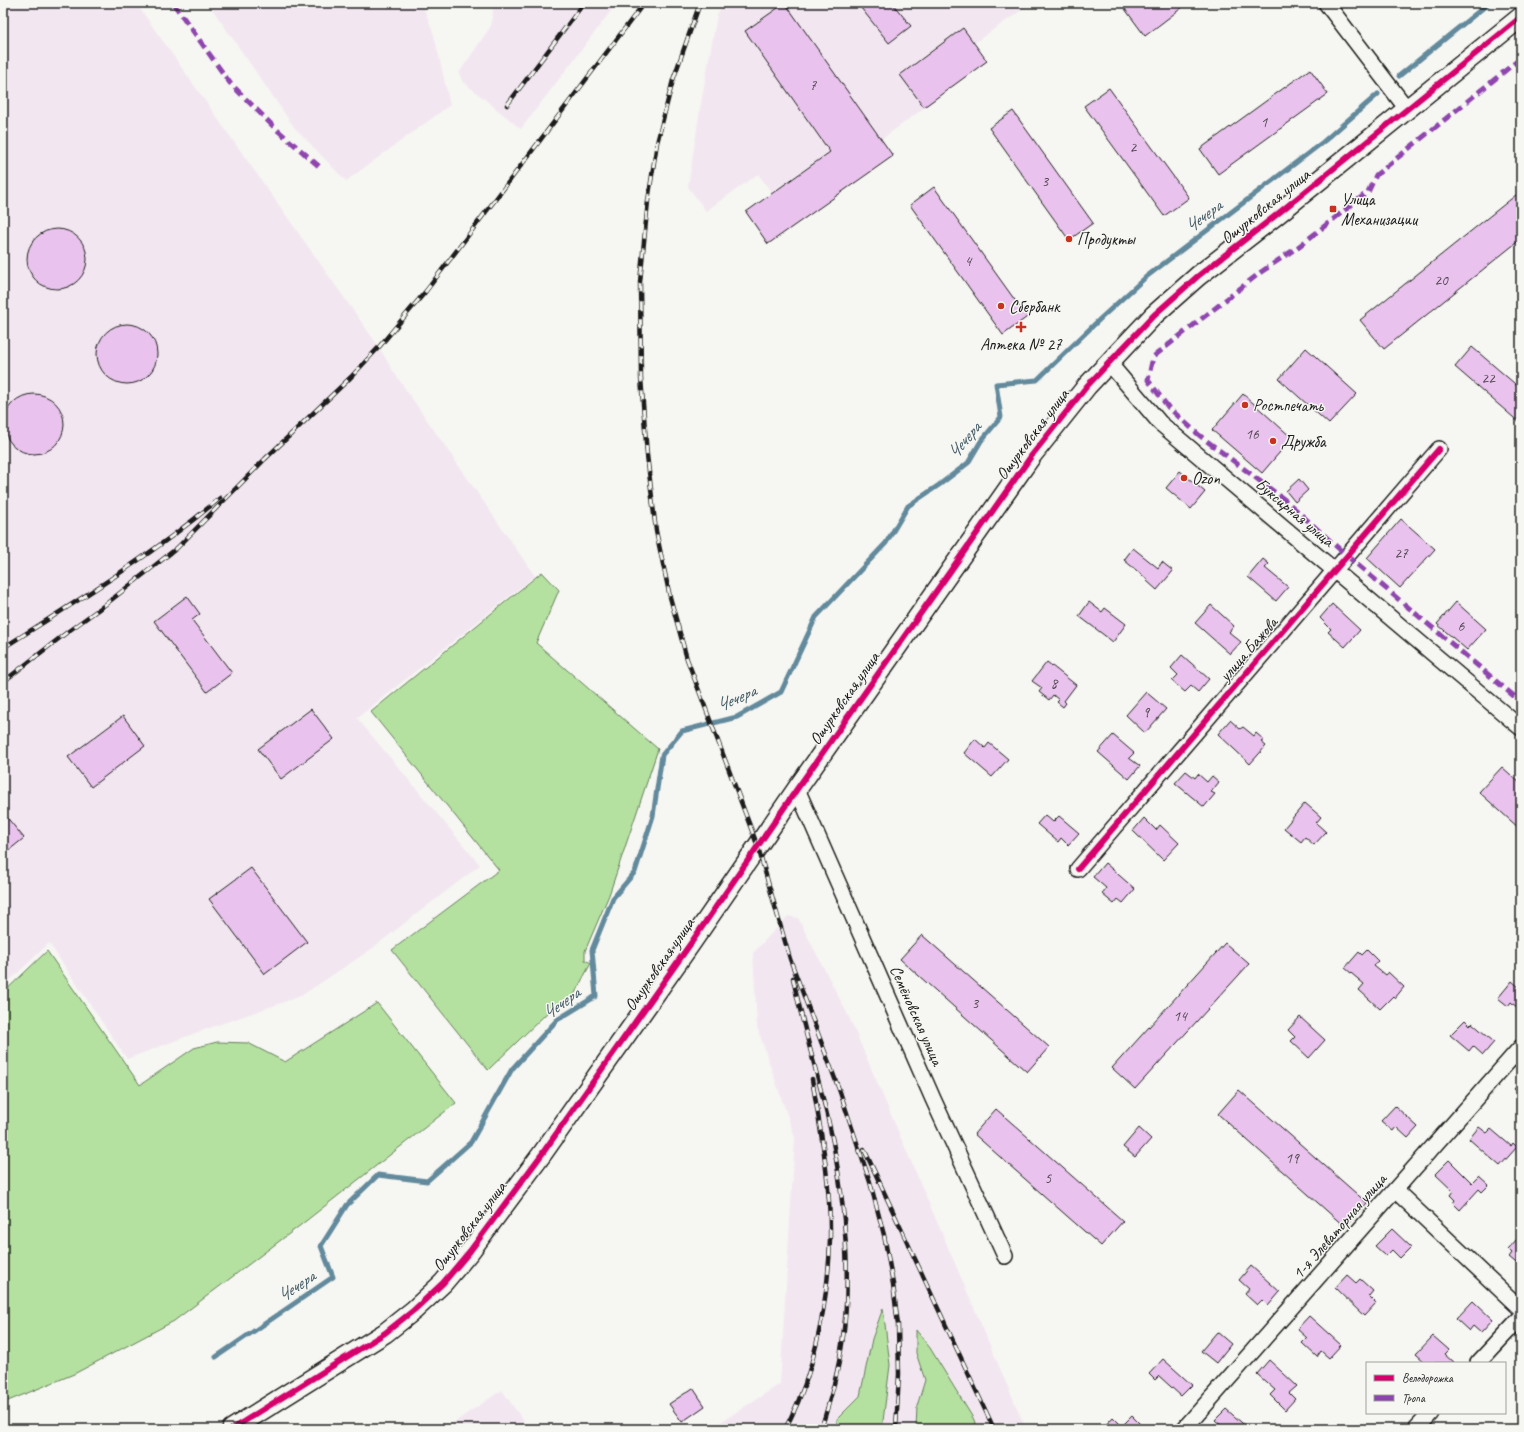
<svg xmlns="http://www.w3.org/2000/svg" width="1524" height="1432" font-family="Caveat,sans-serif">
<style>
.built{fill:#f2e7f0}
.green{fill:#b4e19f;stroke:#687e5e}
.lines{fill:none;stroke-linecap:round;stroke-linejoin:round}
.stream{stroke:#628a9c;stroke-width:5}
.building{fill:#e9c3ed;stroke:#1c1c1c}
.minor-casing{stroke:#1c1c1c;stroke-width:18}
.tertiary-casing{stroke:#1c1c1c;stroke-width:22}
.minor{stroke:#f6f6f2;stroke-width:15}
.tertiary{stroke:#f6f6f2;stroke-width:19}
.rail-casing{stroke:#1c1c1c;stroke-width:4.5}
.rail{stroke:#f6f6f2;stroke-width:3;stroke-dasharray:9;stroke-linecap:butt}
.quiet{stroke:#8e44ad;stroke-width:5;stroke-dasharray:10 5;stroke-linecap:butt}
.cycleway-casing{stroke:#f6f6f2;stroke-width:8}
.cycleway{stroke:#d6006c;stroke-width:6}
.poi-dot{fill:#c8321e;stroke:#f6f6f2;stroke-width:1.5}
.labels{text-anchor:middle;stroke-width:3;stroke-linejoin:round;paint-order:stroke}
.number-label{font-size:15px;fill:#4f4650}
.poi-label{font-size:17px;fill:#1c1c1c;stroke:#f6f6f2;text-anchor:start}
.street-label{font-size:17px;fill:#1c1c1c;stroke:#f6f6f2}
.water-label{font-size:18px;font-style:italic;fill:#455c67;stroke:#f6f6f2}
</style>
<rect width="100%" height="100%" fill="#f6f6f2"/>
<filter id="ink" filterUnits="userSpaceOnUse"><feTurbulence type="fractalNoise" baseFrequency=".025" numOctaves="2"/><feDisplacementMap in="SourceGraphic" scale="8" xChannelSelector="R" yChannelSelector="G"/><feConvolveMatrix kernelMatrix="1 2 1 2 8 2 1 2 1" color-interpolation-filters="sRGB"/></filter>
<g filter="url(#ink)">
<g class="built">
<path d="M 3,3 L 136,3 L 379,347 L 393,371 L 535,576 L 357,718 L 480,865 L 370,950 L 301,996 L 198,1032 L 127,1059 L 49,943 L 3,987 Z"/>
<path d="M 208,3 L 422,3 L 434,35 L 450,105 L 346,181 L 294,127 Z"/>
<path d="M 494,3 L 617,3 L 521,129 L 462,81 L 459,73 L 491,26 Z"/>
<path d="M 723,3 L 1032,3 L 974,43 L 987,61 L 882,139 L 893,156 L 768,244 L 746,212 L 772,193 L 758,174 L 706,211 L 688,187 L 701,103 L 717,15 Z"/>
<path d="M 788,916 L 798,918 L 849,1017 L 1026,1429 L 710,1429 L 780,1384 L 795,1138 L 757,1027 L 753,953 Z"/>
<path d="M 502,1390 L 529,1429 L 444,1429 Z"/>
</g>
<g class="green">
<path d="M 542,572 L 559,590 L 536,643 L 658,749 L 609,895 L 585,951 L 585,960 L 591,963 L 574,995 L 548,1012 L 488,1070 L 392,950 L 499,870 L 371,712 Z"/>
<path d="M 47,951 L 140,1085 L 194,1048 L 217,1042 L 248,1043 L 285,1062 L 377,1003 L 456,1103 L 302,1224 L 174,1321 L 74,1374 L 3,1403 L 3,993 Z"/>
<path d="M 883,1308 L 890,1365 L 882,1429 L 837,1429 L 837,1419 L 860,1396 L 872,1339 Z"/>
<path d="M 916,1330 L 930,1348 L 973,1418 L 978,1429 L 916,1429 L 917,1406 L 925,1380 L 916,1353 Z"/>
</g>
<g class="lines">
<g class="stream">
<path d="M 1399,76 L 1489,3"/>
<path d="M 216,1357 L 333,1277 L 321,1246 L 347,1205 L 378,1175 L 427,1181 L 471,1142 L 512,1069 L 557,1020 L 596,996 L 592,950 L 613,898 L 635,872 L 653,816 L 662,755 L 682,731 L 737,717 L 781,692 L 816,617 L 886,543 L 908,506 L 939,485 L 968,463 L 981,441 L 1001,417 L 996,384 L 1037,380 L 1101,318 L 1146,277 L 1323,142 L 1378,94"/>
</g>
</g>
<g class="building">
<path d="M 785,3 L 893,156 L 768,244 L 746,212 L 830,152 L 745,31 Z"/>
<path d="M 857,3 L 892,3 L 911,26 L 889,43 Z"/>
<path d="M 1133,3 L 1188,3 L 1145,36 L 1125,9 Z"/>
<path d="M 963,28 L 987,61 L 924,107 L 900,75 Z"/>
<path d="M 1310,69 L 1328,94 L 1218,174 L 1200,149 Z"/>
<path d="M 1109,88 L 1189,198 L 1164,216 L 1084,106 Z"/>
<path d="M 1013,111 L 1093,223 L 1069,240 L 989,128 Z"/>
<path d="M 934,187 L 1027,317 L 1003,335 L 910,205 Z"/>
<path d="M 1521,191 L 1521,239 L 1384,349 L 1360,320 Z"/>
<circle cx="57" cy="259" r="30"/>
<circle cx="127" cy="354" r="30"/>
<path d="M 1472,347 L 1521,389 L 1521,424 L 1455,367 Z"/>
<path d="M 1306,348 L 1357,394 L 1329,424 L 1279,379 Z"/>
<path d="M 1243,394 L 1292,438 L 1262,473 L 1212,430 Z"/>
<circle cx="34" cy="424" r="30"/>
<path d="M 1180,471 L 1205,492 L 1191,509 L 1166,488 Z"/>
<path d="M 1299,479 L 1308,490 L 1295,502 L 1286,491 Z"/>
<path d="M 1401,519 L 1435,549 L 1400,588 L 1367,558 Z"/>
<path d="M 1133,548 L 1158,568 L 1162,562 L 1173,571 L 1157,590 L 1147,581 L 1148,580 L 1124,560 Z"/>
<path d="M 1263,559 L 1269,564 L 1265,568 L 1288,587 L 1276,601 L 1248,577 Z"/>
<path d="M 187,596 L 200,614 L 192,620 L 232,673 L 207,692 L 154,621 Z"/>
<path d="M 1089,602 L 1102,612 L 1105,608 L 1126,624 L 1113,642 L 1079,616 Z"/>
<path d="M 1456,602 L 1486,629 L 1467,650 L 1437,624 Z"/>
<path d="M 1332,604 L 1360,630 L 1345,647 L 1328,632 L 1331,629 L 1320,618 Z"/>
<path d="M 1211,605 L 1234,626 L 1229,632 L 1241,642 L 1230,654 L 1195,623 Z"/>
<path d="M 1182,655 L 1209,679 L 1198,692 L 1191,686 L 1185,692 L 1172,681 L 1178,675 L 1171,668 Z"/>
<path d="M 1047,662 L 1076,685 L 1064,701 L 1066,703 L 1063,707 L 1057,702 L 1059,700 L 1053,695 L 1049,700 L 1039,692 L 1042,688 L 1032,681 Z"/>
<path d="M 1146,692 L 1166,709 L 1145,733 L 1126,715 Z"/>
<path d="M 311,709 L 334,739 L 281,779 L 258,749 Z"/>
<path d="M 123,716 L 145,746 L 91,787 L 68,757 Z"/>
<path d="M 1230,720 L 1240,729 L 1243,727 L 1254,736 L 1256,733 L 1264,740 L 1261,742 L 1266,746 L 1250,764 L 1218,734 Z"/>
<path d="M 1113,735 L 1134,753 L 1129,758 L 1140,766 L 1129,779 L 1098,752 Z"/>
<path d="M 975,739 L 985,748 L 989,743 L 1008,759 L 992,777 L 964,753 Z"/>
<path d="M 1502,767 L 1521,784 L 1521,830 L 1479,792 Z"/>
<path d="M 1186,771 L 1195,778 L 1198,774 L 1207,782 L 1212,776 L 1219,782 L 1211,792 L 1215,794 L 1204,807 L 1175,783 Z"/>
<path d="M 1305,803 L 1321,817 L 1316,823 L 1326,832 L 1314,845 L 1305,837 L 1301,842 L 1284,828 Z"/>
<path d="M 5,815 L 24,838 L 3,855 L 3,816 Z"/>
<path d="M 1045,815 L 1053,822 L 1059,816 L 1079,833 L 1068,845 L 1061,838 L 1058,842 L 1037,824 Z"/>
<path d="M 1144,818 L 1156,830 L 1160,825 L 1179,843 L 1163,860 L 1133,831 Z"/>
<path d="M 1105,863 L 1135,889 L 1123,903 L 1118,899 L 1114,904 L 1102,894 L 1106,888 L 1093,877 Z"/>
<path d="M 251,868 L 307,942 L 265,974 L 209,899 Z"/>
<path d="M 922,935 L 1049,1047 L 1027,1072 L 900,959 Z"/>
<path d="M 1225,943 L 1249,964 L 1135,1089 L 1112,1068 Z"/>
<path d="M 1367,950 L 1378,961 L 1374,966 L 1385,975 L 1388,972 L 1404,987 L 1395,998 L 1393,996 L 1380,1009 L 1359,990 L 1364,984 L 1345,968 L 1359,952 L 1362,955 Z"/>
<path d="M 1512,981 L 1521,989 L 1521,1011 L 1511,1002 L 1508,1006 L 1498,998 Z"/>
<path d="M 1300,1017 L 1325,1040 L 1309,1058 L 1291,1041 L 1295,1037 L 1288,1030 Z"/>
<path d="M 1465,1020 L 1470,1025 L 1472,1023 L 1494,1042 L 1483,1055 L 1473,1046 L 1469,1051 L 1450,1035 Z"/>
<path d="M 1521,1081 L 1521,1095 L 1514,1089 Z"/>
<path d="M 1239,1090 L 1367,1203 L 1345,1227 L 1218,1114 Z"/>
<path d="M 1395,1106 L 1418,1127 L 1408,1138 L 1396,1127 L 1393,1131 L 1381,1121 Z"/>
<path d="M 996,1109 L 1123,1221 L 1101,1246 L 974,1134 Z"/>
<path d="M 1479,1127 L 1487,1133 L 1491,1129 L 1511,1146 L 1513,1143 L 1517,1147 L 1500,1166 L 1469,1139 Z"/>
<path d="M 1139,1128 L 1151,1139 L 1135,1157 L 1123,1147 Z"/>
<path d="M 1449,1160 L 1472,1183 L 1479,1176 L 1489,1185 L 1482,1192 L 1479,1189 L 1460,1210 L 1453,1203 L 1455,1200 L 1450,1195 L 1453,1191 L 1435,1174 Z"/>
<path d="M 1392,1229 L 1411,1247 L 1400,1258 L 1392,1250 L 1386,1256 L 1375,1246 Z"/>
<path d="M 1518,1238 L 1521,1240 L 1521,1267 L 1509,1257 L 1512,1253 L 1508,1249 Z"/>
<path d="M 1251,1266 L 1280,1292 L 1268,1306 L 1262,1300 L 1257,1305 L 1245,1294 L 1249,1289 L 1239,1280 Z"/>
<path d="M 1347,1275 L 1356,1283 L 1360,1279 L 1373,1291 L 1369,1296 L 1376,1303 L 1364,1316 L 1335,1288 Z"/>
<path d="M 1473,1301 L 1493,1320 L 1481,1333 L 1473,1326 L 1469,1331 L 1456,1319 Z"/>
<path d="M 1309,1316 L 1341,1345 L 1329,1358 L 1321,1351 L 1317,1357 L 1302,1343 L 1307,1338 L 1297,1329 Z"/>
<path d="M 1217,1332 L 1231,1344 L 1216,1363 L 1201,1351 Z"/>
<path d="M 1433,1336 L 1449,1350 L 1445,1354 L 1454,1362 L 1453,1363 L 1426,1363 L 1416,1354 Z"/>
<path d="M 1163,1359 L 1192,1385 L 1181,1396 L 1159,1376 L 1155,1380 L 1149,1374 Z"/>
<path d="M 1269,1360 L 1297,1386 L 1289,1393 L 1295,1399 L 1285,1410 L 1270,1395 L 1275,1390 L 1257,1374 Z"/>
<path d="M 693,1388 L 705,1406 L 682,1422 L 669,1404 Z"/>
<path d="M 1226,1409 L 1249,1429 L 1225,1429 L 1215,1420 Z"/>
<path d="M 1132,1416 L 1145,1429 L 1102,1429 L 1113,1417 L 1122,1426 Z"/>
</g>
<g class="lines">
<g class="minor-casing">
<g id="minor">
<path d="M 1326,3 L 1407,109"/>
<path d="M 1109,363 L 1160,423 L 1521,728"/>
<path d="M 797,789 L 933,1099 L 1005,1256"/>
<path d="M 1078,869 L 1439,449"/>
<path d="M 1395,1190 L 1521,1309"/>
<path d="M 1478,1363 L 1521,1317"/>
<path d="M 1184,1429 L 1521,1047"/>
<path d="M 1416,1429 L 1431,1413"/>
</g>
</g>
<g class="tertiary-casing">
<path id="tertiary" d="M 232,1429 L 385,1333 L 414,1310 L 443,1283 L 470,1251 L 542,1154 L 691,943 L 797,789 L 1032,455 L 1087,386 L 1154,315 L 1198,276 L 1275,216 L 1521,17"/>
</g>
<use href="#minor" class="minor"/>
<use href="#tertiary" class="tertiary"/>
<g class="rail-casing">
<g id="rail">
<path d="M 700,3 L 673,80 L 657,143 L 648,201 L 640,282 L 641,378 L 647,455 L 656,531 L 670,597 L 687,659 L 758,847 L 790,959 L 840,1092 L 870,1182 L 884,1235 L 893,1284 L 898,1325 L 899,1374 L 896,1429"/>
<path d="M 507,105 L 584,3"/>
<path d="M 3,648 C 77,601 153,555 220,498"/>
<path d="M 3,682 L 70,630 L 106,604 L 177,548 L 265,459 L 351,377 L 379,347 L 426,291 L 644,3"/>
<path d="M 793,978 C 804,1033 822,1087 833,1142 C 845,1205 852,1281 842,1344 C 838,1373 830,1401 821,1429"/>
<path d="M 864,1149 L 994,1429"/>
<path d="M 785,1429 C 790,1420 794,1411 798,1402 C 818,1355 829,1289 830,1239 C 831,1185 821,1132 812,1079"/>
</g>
</g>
<use href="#rail" class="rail"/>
<g class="quiet">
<path d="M 173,3 L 230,83 L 275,128 L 320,167"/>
<path d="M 1521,58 L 1376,175 L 1368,192 L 1298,247 L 1261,272 L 1153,357 L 1148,380 L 1168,407 L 1199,435 L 1285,500 L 1347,556 L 1521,702"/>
</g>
<g class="cycleway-casing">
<g id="cycleway">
<path d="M 1078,869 L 1439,449"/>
<path d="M 232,1429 L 385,1333 L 414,1310 L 443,1283 L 470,1251 L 542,1154 L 691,943 L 797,789 L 1032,455 L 1087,386 L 1154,315 L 1198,276 L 1275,216 L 1521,17"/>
</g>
</g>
<use href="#cycleway" class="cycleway"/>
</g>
</g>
<g class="poi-dot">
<rect x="1329" y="205" width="8" height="8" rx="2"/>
<circle cx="1069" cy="239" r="4"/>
<circle cx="1001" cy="306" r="4"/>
<path d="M1019 321h4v4h4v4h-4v4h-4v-4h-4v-4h4z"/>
<circle cx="1245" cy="405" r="4"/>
<circle cx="1273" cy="441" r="4"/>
<circle cx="1184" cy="478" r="4"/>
</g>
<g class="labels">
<g class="number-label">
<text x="813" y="90">7</text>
<text x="1264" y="127">1</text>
<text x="1133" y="152">2</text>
<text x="1045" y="186">3</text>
<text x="968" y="266">4</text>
<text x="1441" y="285">20</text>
<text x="1488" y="383">22</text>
<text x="1252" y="439">16</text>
<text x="1401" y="558">27</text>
<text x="1461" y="631">6</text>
<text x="1054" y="688">8</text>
<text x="1146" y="717">9</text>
<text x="975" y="1008">3</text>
<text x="1180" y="1021">14</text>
<text x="1292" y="1163">19</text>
<text x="1048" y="1183">5</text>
</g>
<g class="poi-label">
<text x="1341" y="205">Улица<tspan x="1341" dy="20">Механизации</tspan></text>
<text x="1077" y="245">Продукты</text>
<text x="1009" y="312">Сбербанк</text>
<text x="1021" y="350" text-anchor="middle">Аптека № 27</text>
<text x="1253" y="411">Ростпечать</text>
<text x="1281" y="447">Дружба</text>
<text x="1192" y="484">Ozon</text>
</g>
<g class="street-label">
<text transform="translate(1265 206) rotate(-39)" y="6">Ошурковская улица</text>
<text transform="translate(1032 434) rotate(-53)" y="6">Ошурковская улица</text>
<text transform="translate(1295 512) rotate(40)" y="6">Буксирная улица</text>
<text transform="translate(1248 649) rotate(-49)" y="6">улица Бажова</text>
<text transform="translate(844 698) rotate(-55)" y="6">Ошурковская улица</text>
<text transform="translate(659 964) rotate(-55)" y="6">Ошурковская улица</text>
<text transform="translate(917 1015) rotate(66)" y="6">Семёновская улица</text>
<text transform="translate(469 1226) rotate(-52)" y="6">Ошурковская улица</text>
<text transform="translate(1339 1226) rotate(-49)" y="6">1-я Элеваторная улица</text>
</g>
<g class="water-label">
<text transform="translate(1203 216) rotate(-37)" y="6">Чечера</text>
<text transform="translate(964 440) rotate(-50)" y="6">Чечера</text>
<text transform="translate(736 698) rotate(-24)" y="6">Чечера</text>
<text transform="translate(561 1003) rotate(-36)" y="6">Чечера</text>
<text transform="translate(296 1286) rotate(-34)" y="6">Чечера</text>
</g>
</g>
<rect width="1524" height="1432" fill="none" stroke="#f6f6f2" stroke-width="16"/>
<rect x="8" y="8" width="1508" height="1416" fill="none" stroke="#1c1c1c" stroke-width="1.5" filter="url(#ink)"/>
<rect x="1366" y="1362" width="140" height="52" fill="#f6f6f2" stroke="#9f9f9c"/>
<rect x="1374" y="1375" width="20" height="6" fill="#d6006c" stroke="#9f9f9c"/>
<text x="1402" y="1382" font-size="12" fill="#1c1c1c">Велодорожка</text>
<rect x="1374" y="1395" width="20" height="6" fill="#8e44ad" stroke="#9f9f9c"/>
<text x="1402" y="1402" font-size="12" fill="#1c1c1c">Тропа</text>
</svg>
